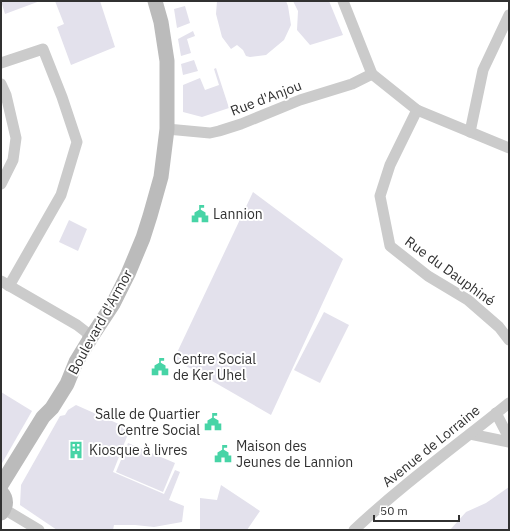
<svg xmlns="http://www.w3.org/2000/svg" width="510" height="531" font-family="'IBM Plex Sans',sans-serif">
<style>
.green{fill:#e3e1ec}
.lines{fill:none;stroke-linecap:round;stroke-linejoin:round}
.minor{stroke:#cbcbcb;stroke-width:11}
.secondary{stroke:#bbb;stroke-width:15}
.labels{text-anchor:middle;stroke-width:4;stroke-linejoin:round;paint-order:stroke}
.street-label{font-size:14px;fill:#313131;stroke:#fff}
.poi-label{font-size:14px;fill:#313131;stroke:#fff;text-anchor:start}
</style>
<rect width="100%" height="100%" fill="#fff"/>
<g class="green">
<path d="M 1,1 L 40,1 L 5,14 Z"/>
<path d="M 55,1 L 100,1 L 115,47 L 71,65 L 57,27 L 64,24 Z"/>
<path d="M 217,1 L 286,1 L 288,6 L 291,25 L 284,40 L 266,55 L 250,57 L 246,56 L 243,50 L 237,45 L 231,49 L 222,37 L 216,14 Z"/>
<path d="M 293,1 L 329,1 L 343,35 L 310,45 L 297,30 L 298,11 Z"/>
<path d="M 185,6 L 190,23 L 177,28 L 174,9 Z"/>
<path d="M 193,31 L 195,36 L 187,39 L 191,53 L 181,56 L 178,39 Z"/>
<path d="M 194,60 L 198,71 L 183,75 L 181,64 Z"/>
<path d="M 216,68 L 229,108 L 202,117 L 183,112 L 183,85 L 200,78 L 205,90 L 219,85 L 214,69 Z"/>
<path d="M 253,192 L 343,259 L 271,415 L 174,359 Z"/>
<path d="M 69,220 L 87,229 L 78,251 L 59,242 Z"/>
<path d="M 324,312 L 349,325 L 320,383 L 294,370 Z"/>
<path d="M 1,392 L 32,411 L 1,465 Z"/>
<path d="M 76,405 L 130,429 L 113,472 L 164,494 L 175,470 L 180,472 L 169,500 L 184,506 L 182,522 L 154,527 L 135,525 L 114,525 L 113,530 L 57,530 L 20,505 L 21,485 L 60,416 L 65,415 L 68,410 Z"/>
<path d="M 128,443 L 175,463 L 163,492 L 116,472 Z"/>
<path d="M 221,485 L 260,511 L 247,530 L 200,530 L 200,498 L 217,500 Z"/>
<path d="M 509,487 L 509,530 L 450,530 L 466,512 L 486,503 Z"/>
</g>
<g class="lines">
<g class="minor">
<path d="M 343,1 L 372,74 L 417,110 L 509,148"/>
<path d="M 1,63 L 43,49 L 62,97 L 77,142 L 61,195 L 9,286"/>
<path d="M 1,84 L 6,95 L 16,138 L 13,160 L 1,184"/>
<path d="M 417,110 L 390,165 L 380,196 L 390,246 L 428,276 L 468,300 L 499,327 L 509,340"/>
<path d="M 167,129 L 210,133 L 219,131 L 241,124 L 300,100 L 352,84 L 372,74"/>
<path d="M 470,132 L 483,70 L 509,15"/>
<path d="M 1,281 L 77,325 L 86,332 L 90,339"/>
<path d="M 496,413 L 509,438"/>
<path d="M 470,434 L 509,442"/>
<path d="M 4,509 L 39,530"/>
<path d="M 354,530 C 403,484 457,445 509,403"/>
</g>
<g class="secondary">
<path d="M 1,485 L 43,417 L 52,408 L 67,384 L 76,362 L 90,339 L 113,304 L 128,274 L 143,238 L 150,216 L 161,177 L 167,129 L 167,61 L 161,22 L 155,1"/>
<path d="M 1,492 C 7,499 7,506 1,513"/>
</g>
</g>
<defs>
<g id="civic-bare" transform="scale(1.38)"><path d="M-.6-6.5H3V-4.5H.6V-3L4-1V1h2V6H-6V1h2V-1L-.6-3ZM-1.2 2.5V6h2.4V2.5Z" fill="#47d4a6" stroke="#fff" stroke-width="2.5" paint-order="stroke"/></g>
<g id="building-bare" transform="scale(1.38)"><path d="M-4-6H4V6H1V3H-1V6H-4ZM-2.5-4.3h1.7v1.8h-1.7ZM.8-4.3h1.7v1.8H.8ZM-2.5-1h1.7V.8h-1.7ZM.8-1h1.7V.8H.8Z" fill="#47d4a6" stroke="#fff" stroke-width="2.5" paint-order="stroke"/></g>
</defs>
<g fill-rule="evenodd">
<use href="#civic-bare" x="200" y="214"/>
<use href="#civic-bare" x="160" y="367"/>
<use href="#civic-bare" x="213" y="422"/>
<use href="#building-bare" x="76" y="450"/>
<use href="#civic-bare" x="223" y="454"/>
</g>
<g class="labels">
<g class="street-label">
<text transform="translate(266 98) rotate(-21)" y="5">Rue d'Anjou</text>
<text transform="translate(450 271) rotate(36)" y="5">Rue du Dauphiné</text>
<text transform="translate(100 322) rotate(-61)" y="5">Boulevard d'Armor</text>
<text transform="translate(431 446) rotate(-39)" y="5">Avenue de Lorraine</text>
</g>
<g class="poi-label">
<text x="213" y="219">Lannion</text>
<text x="173" y="364">Centre Social<tspan x="173" dy="16">de Ker Uhel</tspan></text>
<text x="200" y="419" text-anchor="end">Salle de Quartier<tspan x="200" dy="16">Centre Social</tspan></text>
<text x="236" y="451">Maison des<tspan x="236" dy="16">Jeunes de Lannion</tspan></text>
<text x="89" y="455">Kiosque à livres</text>
</g>
</g>
<rect width="510" height="531" fill="none" stroke="#313131" stroke-width="4"/>
<path d="M374 515v6h85v-6" fill="none" stroke="#313131" stroke-width="2"/>
<text x="380" y="515" font-size="12" fill="#313131" stroke="#ffffff" stroke-width="3" paint-order="stroke">50 m</text>
</svg>
